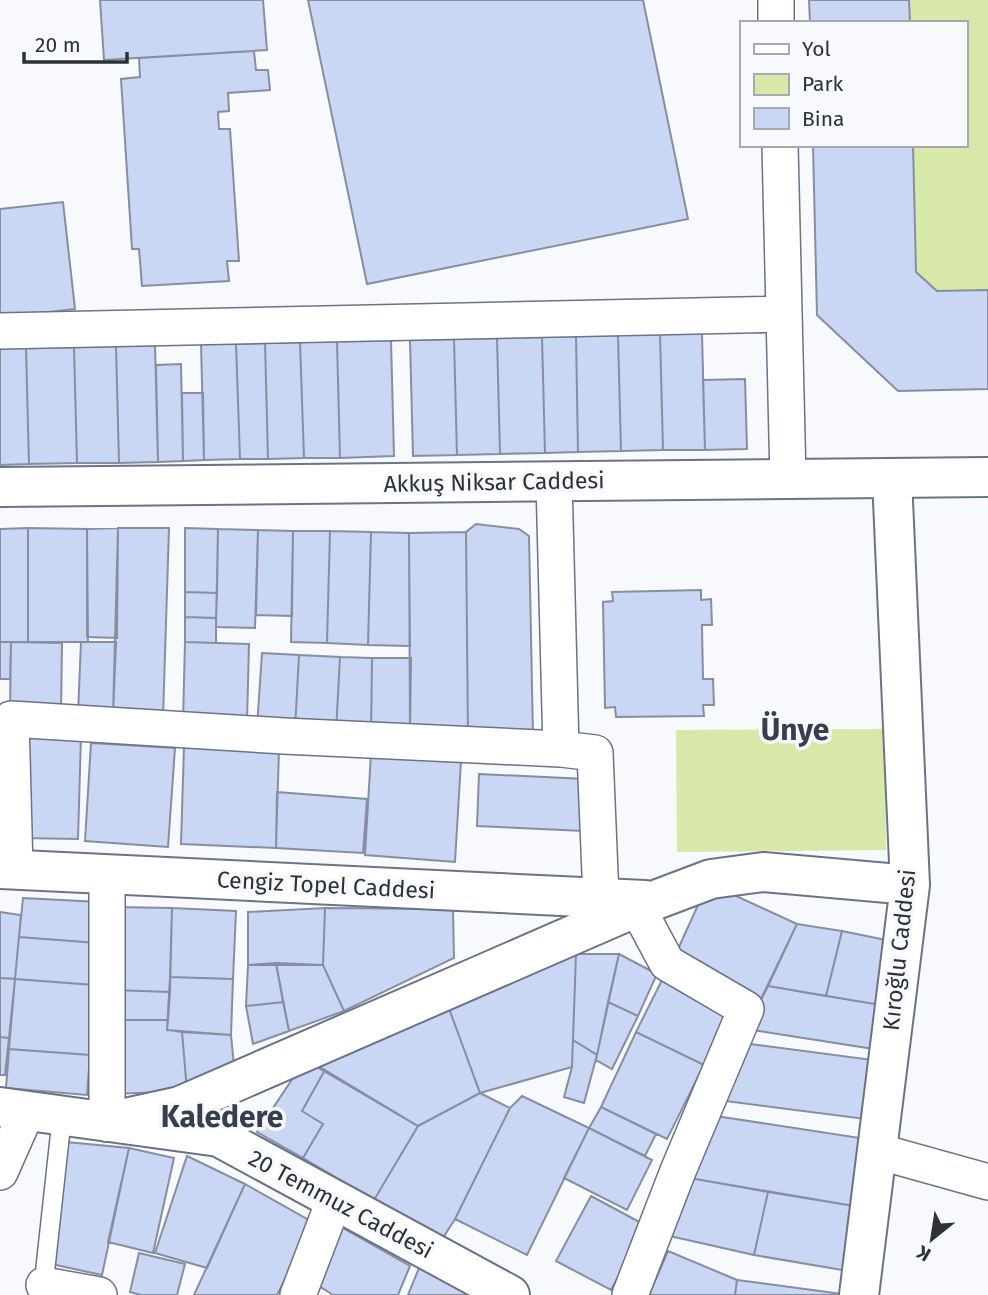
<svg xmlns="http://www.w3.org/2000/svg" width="988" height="1295" font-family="'Fira Sans',sans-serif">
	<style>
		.green { fill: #d8e8a9 }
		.building { fill: #c9d7f4; stroke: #868e9f; stroke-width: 2 }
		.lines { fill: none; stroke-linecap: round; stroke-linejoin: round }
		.lane-casing { stroke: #6b7384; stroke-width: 21 }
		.street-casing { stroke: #6b7384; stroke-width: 38 }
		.secondary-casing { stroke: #6b7384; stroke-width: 42 }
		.primary-casing { stroke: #6b7384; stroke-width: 42 }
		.lane { stroke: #fff; stroke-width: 18 }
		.street { stroke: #fff; stroke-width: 35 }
		.secondary { stroke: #fff; stroke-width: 38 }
		.primary { stroke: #fff; stroke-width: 38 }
		.labels { text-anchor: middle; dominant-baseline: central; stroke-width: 7; stroke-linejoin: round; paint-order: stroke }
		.street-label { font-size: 23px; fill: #2d3138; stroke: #f7f9fd }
		.district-label { font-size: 30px; font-weight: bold; fill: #373e4d; stroke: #f7f9fd }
	</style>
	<rect width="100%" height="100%" fill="#f7f9fd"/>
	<path class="green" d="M809,0H988V389L898,391L817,315L813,145H965V23H810Z
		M885,729L886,850L677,852L676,730Z"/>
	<path class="building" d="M100,0H263L267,50L104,60Z
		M308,0H643L688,219L367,284Z
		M809,0H909L910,23H810Z
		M254,51L256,70H268L270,90L228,93L229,111L218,112L219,129H230L239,261H227L229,281L142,286L139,249H132L121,79L140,77L139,58Z
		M813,145H913L916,272L937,291L988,290V389L898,391L817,315Z
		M63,202L75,309L0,318V209Z
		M702,333L705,450H663L660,334Z
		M660,334L663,450L621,451L618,335Z
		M618,335L621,451L578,452L576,336Z
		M576,336L578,452L545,453L542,337Z
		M542,337L545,453L500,454L497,338Z
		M497,338L500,454L457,455L454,339Z
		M454,339L457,455L413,456L410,340Z
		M391,340L394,456L340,458L337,341Z
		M337,341L340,458H304L300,342Z
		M300,342L304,458L268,459L265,343Z
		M265,343L268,459H240L236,344Z
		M201,344H236L240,459L204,460Z
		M155,345L158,462L119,463L116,346Z
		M116,346L119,463H77L74,347Z
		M74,347L77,463L29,464L26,348Z
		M0,348H26L29,464L0,465Z
		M181,364L183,461L158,462L156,365Z
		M745,379L747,449L705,450L703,380Z
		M182,393H203L204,460L183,461Z
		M476,524L519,529L529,536L533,736L468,738L466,532Z
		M28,528L87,529L88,642H28Z
		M28,528V642H0V529Z
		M118,528H169L163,718L113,716Z
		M118,528L117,638L87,637V529Z
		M185,528L218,529L217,593L185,592Z
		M218,529L258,530L255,628L216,627Z
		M258,530L293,531L292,616L256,615Z
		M293,531H330L327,643L291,642Z
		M330,531L371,532L368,645L327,643Z
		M371,532L409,533L410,646L368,645Z
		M466,532L468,738L410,736L409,533Z
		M701,590V600L711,599L712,625H702L703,679H713L714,705H703L704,716L616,717L615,707L605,708L603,602L613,601L612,592Z
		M185,592L217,593L216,618L185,617Z
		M185,617L216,618V643L185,642Z
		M0,642H11L10,679H0Z
		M11,642L62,643L61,712L10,711Z
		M81,642H116L113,716L78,714Z
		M185,642L249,644L247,722L183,721Z
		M262,653L299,655L295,729L257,727Z
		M299,655L340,657L336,732L295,729Z
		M340,657L372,658L371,735L336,732Z
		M372,658H411L410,736L371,735Z
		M22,733L81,735L78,839L20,838Z
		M91,743L175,748L168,847L85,841Z
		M184,746L279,749L276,848L181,844Z
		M371,753L461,761L455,862L365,855Z
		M479,774L586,779L583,831L477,826Z
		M277,792L367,799L363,853L276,848Z
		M708,883L797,924L760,1001L673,960Z
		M23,898L99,902L97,943L19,937Z
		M115,907L172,908L170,992L113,990Z
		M172,908L236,911L233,979L170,977Z
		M325,908L453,909L454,958L344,1011L323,965Z
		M325,908L323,965H248V912Z
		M0,912L21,915L15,979L0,978Z
		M797,924L842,931L826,996L768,986Z
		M842,931L891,941L881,1005L826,996Z
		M19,937L97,943L94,985L15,979Z
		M576,954L572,1067L480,1093L447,1003Z
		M576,954H619L597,1055L573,1040Z
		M619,954L657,974L638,1016L608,1002Z
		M276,963L323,965L344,1011L289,1031Z
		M276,963L283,1002L246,1006L248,965Z
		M170,977L233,979L231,1035L167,1030Z
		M0,978L15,979L9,1038L0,1037Z
		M663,978L731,1010L704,1065L636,1032Z
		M15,979L94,985L90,1055L9,1049Z
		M768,986L881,1005L874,1049L746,1029Z
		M113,990L170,992L168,1020H113Z
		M283,1002L289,1031L253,1044L246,1006Z
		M608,1002L638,1016L612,1069L596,1060Z
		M447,1003L480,1093L418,1126L305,1060Z
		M113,1020H168L167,1030L182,1032L187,1091L111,1094Z
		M182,1032L231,1035L234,1066L187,1091Z
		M636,1032L704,1065L667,1139L601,1107Z
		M0,1037L9,1038L5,1075H0Z
		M573,1040L597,1055L584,1103L564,1097L572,1067Z
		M742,1043L873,1060L865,1119L718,1100Z
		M9,1049L90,1055L87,1095L6,1088Z
		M305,1060L325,1070L302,1111L323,1124L303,1158L257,1132Z
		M325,1070L418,1126L374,1200L303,1158L323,1124L302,1111Z
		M480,1093L510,1108L455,1219L443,1238L374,1200L418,1126Z
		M522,1096L589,1128L527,1255L455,1219L510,1108Z
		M601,1107L656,1134L645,1156L589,1128Z
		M709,1115L860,1138L854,1206L684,1177Z
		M589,1128L652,1160L627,1210L564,1178Z
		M66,1142L129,1148L102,1275L51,1264Z
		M129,1148L174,1158L153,1253L108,1242Z
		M187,1156L245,1184L207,1268L155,1253Z
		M684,1177L768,1192L754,1255L661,1234Z
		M245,1184L314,1223L277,1295H194Z
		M768,1192L854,1206L848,1271L754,1255Z
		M591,1196L645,1225L611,1290L556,1261Z
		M341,1227L410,1266L398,1295H333L316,1284Z
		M668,1251L737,1280L735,1295H649Z
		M139,1253L185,1264L177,1295H141L130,1292Z
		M419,1268L472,1295H408Z
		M737,1280L842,1294L841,1295H735Z"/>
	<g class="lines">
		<defs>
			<path id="lane" d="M43,1290L62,1116"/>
			<path id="street" d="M776,0V23
				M780,145L788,479
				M0,331L784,314
				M554,481L561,749L595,753L601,898
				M15,870L11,719L284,736L561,749
				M107,1122V874
				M877,1151L988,1182
				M0,1172L27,1111
				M44,1285L99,1295
				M298,1295L334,1201
				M630,1295L678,1171L746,1009L667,963L637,907"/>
			<path id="secondary" d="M0,869L645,900
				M0,1107L219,1137L510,1295
				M107,1122L180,1106L637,907L711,879L763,872L910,885
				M859,1295L910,885L892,478"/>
			<path id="primary" d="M0,487L988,477"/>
		</defs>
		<use href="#lane" class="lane-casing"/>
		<use href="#street" class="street-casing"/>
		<use href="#secondary" class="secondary-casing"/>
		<use href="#primary" class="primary-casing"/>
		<use href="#lane" class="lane"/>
		<use href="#street" class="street"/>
		<use href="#secondary" class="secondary"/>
		<use href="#primary" class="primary"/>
	</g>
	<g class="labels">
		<g class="street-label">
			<text transform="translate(494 482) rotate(-1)">Akkuş Niksar Caddesi</text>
			<text transform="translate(326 885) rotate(3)">Cengiz Topel Caddesi</text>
			<text transform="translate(899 950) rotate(-84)">Kıroğlu Caddesi</text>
			<text transform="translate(341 1204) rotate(28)">20 Temmuz Caddesi</text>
		</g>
		<g class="district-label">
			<text x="795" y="730">Ünye</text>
			<text x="222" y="1117">Kaledere</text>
		</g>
	</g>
	<rect x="740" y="21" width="228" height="126" fill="#f7f9fd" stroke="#a6a9ae" stroke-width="2"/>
	<rect x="754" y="44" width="35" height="10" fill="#ffffff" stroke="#a6a9ae" stroke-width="2"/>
	<text x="802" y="56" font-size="21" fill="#2d3138">Yol</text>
	<rect x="754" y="74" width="35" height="21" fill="#d8e8a9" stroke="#a6a9ae" stroke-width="2"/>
	<text x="802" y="91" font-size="21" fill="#2d3138">Park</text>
	<rect x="754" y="108" width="35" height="21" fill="#c9d7f4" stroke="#a6a9ae" stroke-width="2"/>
	<text x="802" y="126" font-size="21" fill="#2d3138">Bina</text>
	<g transform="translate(932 1239) rotate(210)" stroke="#f7f9fd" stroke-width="5" paint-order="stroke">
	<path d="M0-5L12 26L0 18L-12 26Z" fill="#2d3138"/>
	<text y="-10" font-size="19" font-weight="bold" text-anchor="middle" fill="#2d3138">K</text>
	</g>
	<path d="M24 52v10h103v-10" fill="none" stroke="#2d3138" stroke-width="3.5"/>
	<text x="35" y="52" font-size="21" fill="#2d3138" stroke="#f7f9fd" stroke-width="5" paint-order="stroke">20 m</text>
</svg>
